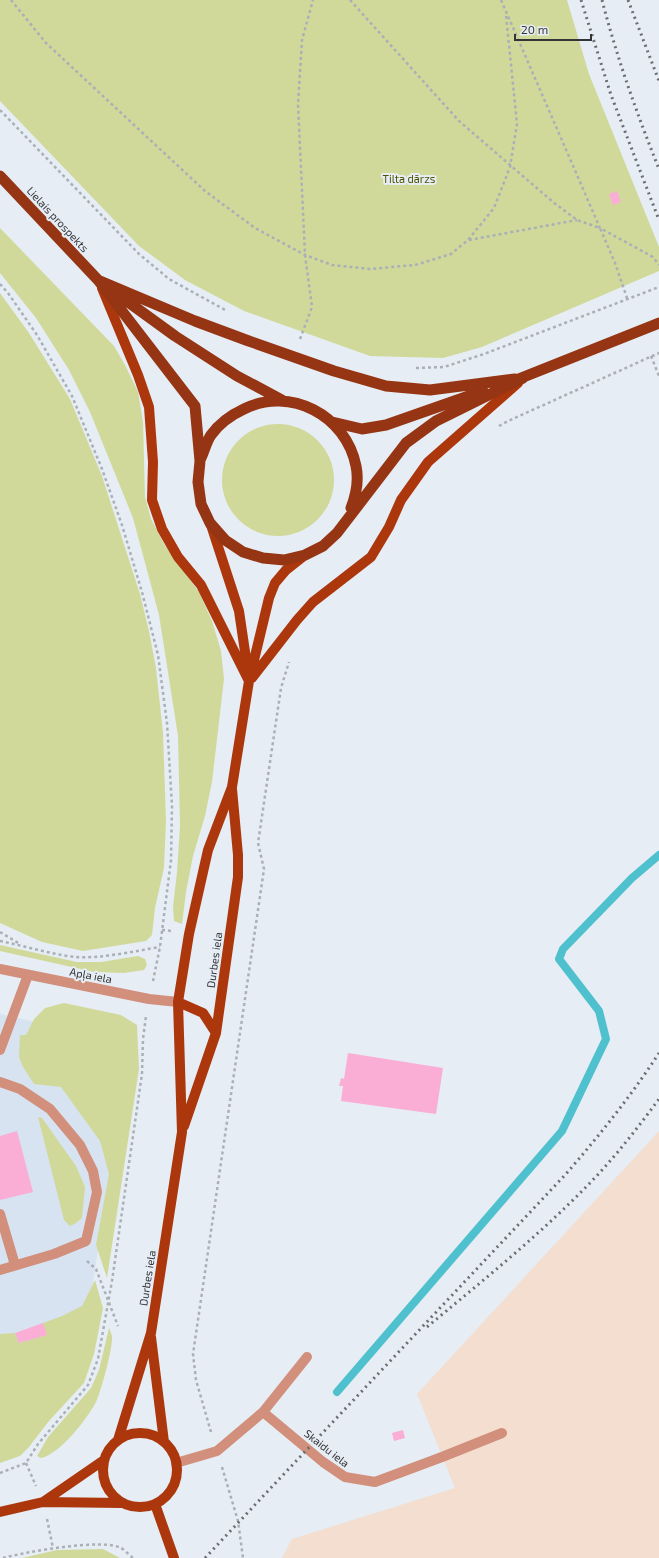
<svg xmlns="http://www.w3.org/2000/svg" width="659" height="1558" font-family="'Exo 2',sans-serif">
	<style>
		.built { fill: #d7e3f0 }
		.industrial { fill: #f3decf }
		.green { fill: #d1d99a }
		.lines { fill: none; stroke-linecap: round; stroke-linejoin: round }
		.stream { stroke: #4fc0cd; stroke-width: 8 }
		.building { fill: #faadd5 }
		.path { stroke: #aab0b6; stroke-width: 2.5; stroke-dasharray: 3 3; stroke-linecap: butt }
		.service { stroke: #d18f7c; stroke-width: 10 }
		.minor { stroke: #d18f7c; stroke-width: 10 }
		.primary { stroke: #ac370d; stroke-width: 10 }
		.trunk { stroke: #963514; stroke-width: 11 }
		.rail { stroke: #6a6e72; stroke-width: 3; stroke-dasharray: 2 4; stroke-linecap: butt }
		.labels { text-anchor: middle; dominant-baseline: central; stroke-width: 4; stroke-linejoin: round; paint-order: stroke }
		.park-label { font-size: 11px; fill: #4e5300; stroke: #e6edf4 }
		.street-label { font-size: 11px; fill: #323437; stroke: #e6edf4 }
	</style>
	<rect width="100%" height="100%" fill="#e6edf4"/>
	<path class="built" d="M0,1014L132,1044L78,1372L0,1355Z"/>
	<path class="industrial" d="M659,1131V1558H282L292,1539L455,1488L417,1394Z"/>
	<path class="green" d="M0,0H567L589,74L659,247V271L482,347L443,358L370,356L244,311L185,280L139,246L0,101Z
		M0,228L114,346L125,365L138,392L143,422L145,497L151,519L164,544L199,592L212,621L221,651L224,679L212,782L205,816L193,856L186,892L182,924L174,921L173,907L177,872L180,826L178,736L159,615L133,518L90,412L69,370L36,318L0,273Z
		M0,293L29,333L70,399L102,476L140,594L149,631L156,668L163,733L166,821L164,868L155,908L152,935L146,941L83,951L42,942L0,923Z
		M222 480a56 56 0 1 1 112 0a56 56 0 1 1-112 0Z
		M0,945L77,962H101L138,956L145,959L147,965L144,970L124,973L94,972L0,951Z
		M64,1003L121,1015L137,1025L139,1069L107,1278L96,1245L109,1174L100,1141L61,1087L34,1084L23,1067L19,1057L20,1035H26L34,1019L45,1008Z
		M38,1117L42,1118L76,1166L85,1187L82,1218L76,1223L70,1226L64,1220Z
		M95,1280L103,1308L94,1354L84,1383L49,1421L29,1447L20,1456L0,1463V1334L15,1333L19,1343L46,1335L43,1323L62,1316L82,1306Z
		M109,1328C110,1331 113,1336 112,1339C112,1351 101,1391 96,1402C87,1419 60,1454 41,1458L37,1456L48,1437L91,1388L99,1370Z
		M103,1549L120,1558H22L57,1550Z"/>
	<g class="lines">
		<path class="stream" d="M337,1392L562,1131L606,1039L599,1011L559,959L563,949L632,878L659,855"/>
	</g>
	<path class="building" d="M617,191L621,202L613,205L609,194Z
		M348,1053L443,1068L436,1114L341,1101L343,1086H339L341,1078L344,1079Z
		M17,1131L33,1192L0,1200V1136Z
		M43,1323L47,1335L19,1343L15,1333Z
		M403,1430L405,1438L394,1441L392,1433Z"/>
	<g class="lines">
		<path class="path" d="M11,0L46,43L205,191L255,228L305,255L332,265L370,269L415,265L451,254L468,240L494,208L510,167L517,124L506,15
			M350,0L459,121L553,202L577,220L600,228L615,263L627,298
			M501,0L600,228L653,257L659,265
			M0,110L139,254L169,279L227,311
			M469,240L577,220
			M0,284L8,293L37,335L72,396L102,469L122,525L142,592L158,655L167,723L172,806L171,860L160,947L153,981
			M300,339L312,307L305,255L298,104L302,40L313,0
			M651,356L659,376
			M416,368L444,367L484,354L659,287
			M499,426L508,421L659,353
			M162,930L172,931
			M0,932L20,944
			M0,941C25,946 50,954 75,957C100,959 135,951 160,947
			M87,1261L96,1269L118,1326
			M211,1432L196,1380L193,1354L264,869L258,843L281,688L289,662
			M26,1463L36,1486
			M222,1467L238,1521L243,1558
			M0,1473L26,1463L38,1444L88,1385L98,1359L112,1281L142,1074L143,1039L146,1016
			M47,1519L53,1548
			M3,1558C25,1552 103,1538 121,1548C125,1550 129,1555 133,1558"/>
		<path class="service" d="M0,1050L28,975
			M0,1082L20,1089L50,1109L80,1145L93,1171L97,1192L86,1241L54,1254L0,1270
			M0,1214L15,1265"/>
		<path class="minor" d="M0,969L149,999L178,1002
			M263,1412L307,1357
			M176,1463L217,1451L263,1412L323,1462L345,1477L375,1482L442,1457L502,1433"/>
		<path class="primary" d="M102,288L138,375L149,407L153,462L152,500L162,529L178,557L201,585L249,681
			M211,525L239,611L248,672
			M252,678L297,620L313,602L371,557L389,527L401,500L428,462L518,383
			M178,1002L203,1013L216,1033
			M184,1126L216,1033L226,962L238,877V855L232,789
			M151,1337L164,1442
			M103 1470a37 37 0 1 1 74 0a37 37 0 1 1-74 0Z
			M118,1440L151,1333L182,1132L178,1002L189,934L208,850L232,787L249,681L269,598L275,583L286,570L305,555
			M43,1502L104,1460
			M155,1504L174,1558
			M0,1512L43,1502L122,1503"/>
		<path class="trunk" d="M0,176L98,280L195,406L200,461L198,482L201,504L210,523L225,540L243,552L263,558L284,560L305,555L323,546L337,533L406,443L436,421L523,378
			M100,281L195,321L246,340L334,371L386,386L430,390L515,379
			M113,291L175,336L237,376L282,400
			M516,380L659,323
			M332,422L362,429L386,425L483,391
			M200,460C204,453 206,442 211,435C219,424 231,415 244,409C290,386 346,415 356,466C359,480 356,495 351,508"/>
		<path class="rail" d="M581,0L611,95L659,220
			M602,0C617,58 637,114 659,169
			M628,0L659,81
			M427,1327C481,1282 536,1238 585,1188C612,1161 636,1130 659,1099
			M205,1558L565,1175C599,1136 631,1096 659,1053"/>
	</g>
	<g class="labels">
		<g class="park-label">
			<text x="409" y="178">Tilta dārzs</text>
		</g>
		<g class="street-label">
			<text transform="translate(58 219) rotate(47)">Lielais prospekts</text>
			<text transform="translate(214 960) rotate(-82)">Durbes iela</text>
			<text transform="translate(91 975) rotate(11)">Apļa iela</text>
			<text transform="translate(147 1278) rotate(-81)">Durbes iela</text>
			<text transform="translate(327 1448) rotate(38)">Skaidu iela</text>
		</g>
	</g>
	<path d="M515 34v6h76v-6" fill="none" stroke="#323437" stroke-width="2"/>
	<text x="521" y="34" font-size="12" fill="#323437" stroke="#e6edf4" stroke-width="3" paint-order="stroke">20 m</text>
</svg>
